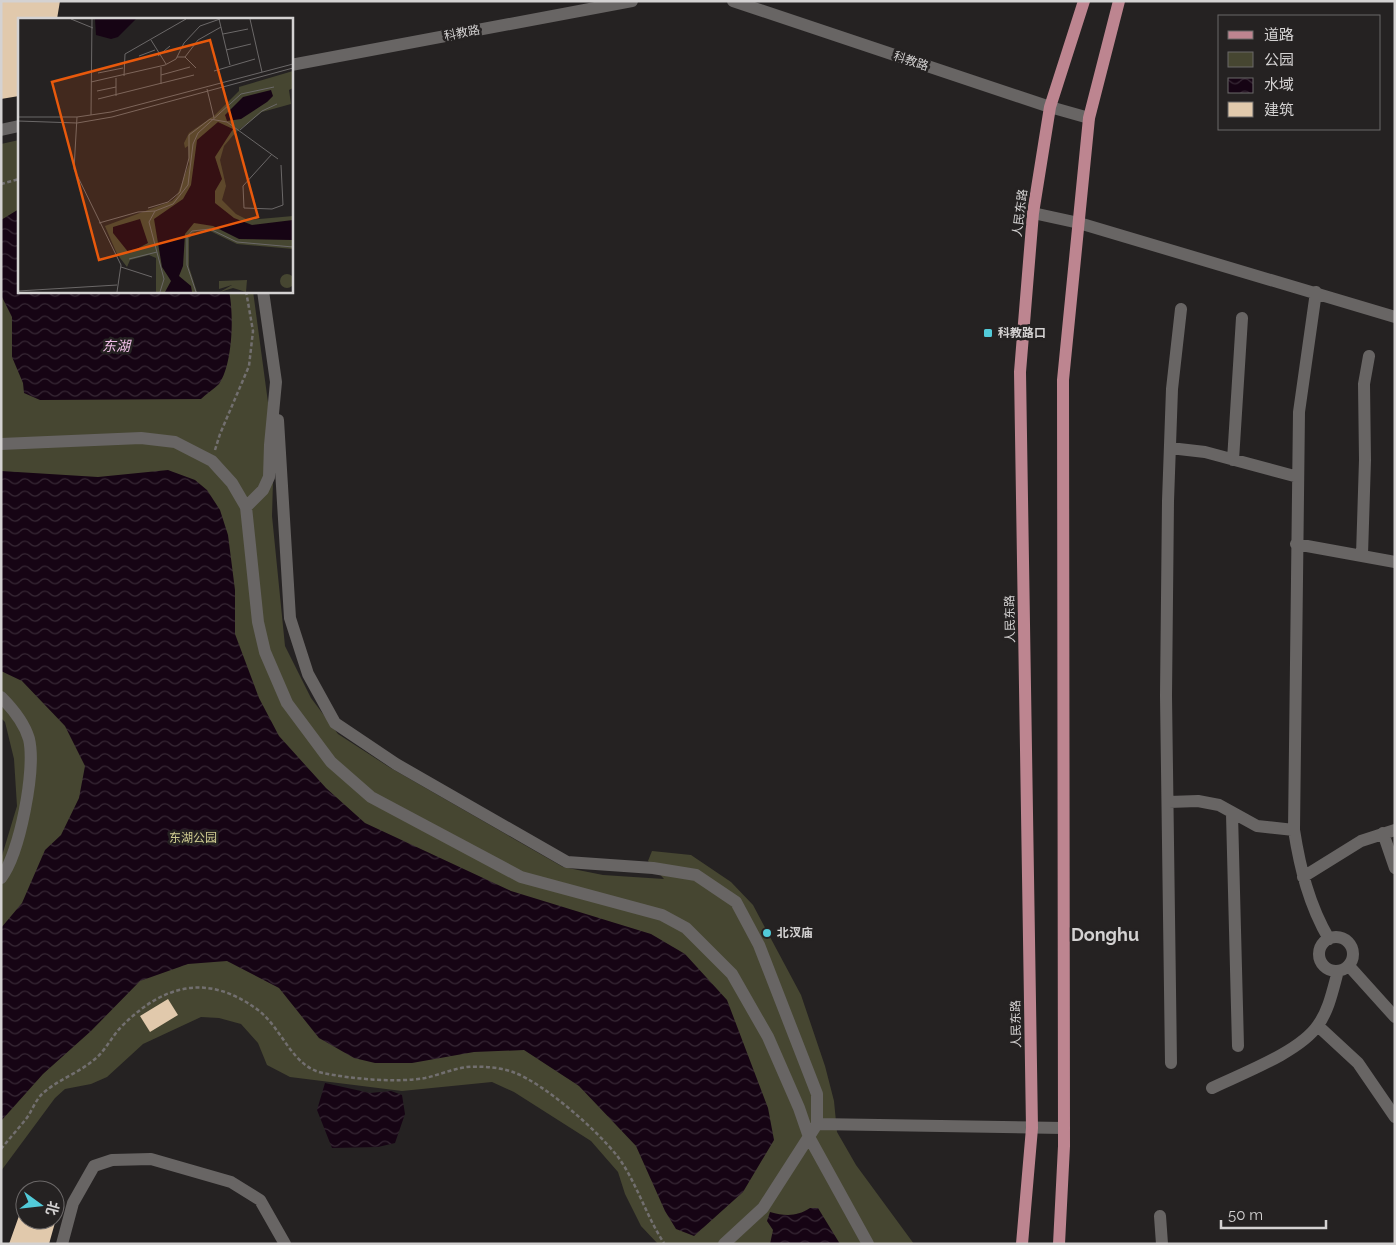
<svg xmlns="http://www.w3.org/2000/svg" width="1396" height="1245" font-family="Raleway,'Noto Sans SC',sans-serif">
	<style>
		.park { fill: #464631 }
		.water { fill: url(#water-waves) }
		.building { fill: #e1c9ac }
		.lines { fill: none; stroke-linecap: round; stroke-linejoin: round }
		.path { stroke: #726f6f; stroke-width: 2.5; stroke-dasharray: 4 2.5; stroke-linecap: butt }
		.minor { stroke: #686564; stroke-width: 12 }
		.primary { stroke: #bd8590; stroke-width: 12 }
		.poi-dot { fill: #52cbd9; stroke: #252222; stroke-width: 2 }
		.labels { text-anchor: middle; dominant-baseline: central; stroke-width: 5; stroke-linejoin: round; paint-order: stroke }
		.street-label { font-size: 12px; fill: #d4d2d2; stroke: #252222 }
		.poi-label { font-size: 12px; font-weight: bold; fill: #d4d2d2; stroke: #252222; text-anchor: start }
		.park-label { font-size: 12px; fill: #cfcc91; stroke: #252222 }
		.water-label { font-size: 14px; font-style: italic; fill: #f0bee7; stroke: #252222 }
		.district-label { font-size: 18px; font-weight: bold; fill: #d4d2d2; stroke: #252222 }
		.inset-road { fill: none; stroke: #6b6868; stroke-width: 1 }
		.view { fill: #e8590c; fill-opacity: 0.15; stroke: #e8590c; stroke-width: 2.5 }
		.inset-edge { fill: none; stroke: #d4d2d2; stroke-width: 2.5 }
	</style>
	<defs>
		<pattern id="water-waves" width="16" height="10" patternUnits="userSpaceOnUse" patternTransform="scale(1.25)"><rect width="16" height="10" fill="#160414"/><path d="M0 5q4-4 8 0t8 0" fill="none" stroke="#372835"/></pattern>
	</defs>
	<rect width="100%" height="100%" fill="#252222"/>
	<path class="park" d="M19,140V291H253L274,447L272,516L285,646L311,698L338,734L389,767L563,867L603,875L664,879L648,861L652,851L691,855L731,882L753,905L801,995L825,1066L834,1101L837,1132L856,1165L914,1244H658L641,1226L625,1194L618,1172L591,1141L514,1092L492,1082L402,1091L290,1077L267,1065L258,1043L241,1024L219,1018L201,1017L143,1044L107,1077L91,1084L65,1089L55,1098L1,1171V859L17,806L14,759L5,722L1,718V144Z"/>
	<path class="water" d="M19,209V291H229C234,314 233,364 219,384C214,389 206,394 201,399L40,400L24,393L23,383L12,357V317L1,295V220Z
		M168,470L195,480L207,490L220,510L228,535L235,590V634L259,698L279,736L326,788L365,823L511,891L651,934L685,954L727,1000L768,1108L774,1140L743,1192L694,1236L676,1229L665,1211L636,1146L579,1086L524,1050L474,1052L412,1063H375L354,1058L319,1038L279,988L227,961L188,964L140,981L91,1031L43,1074L1,1121V928L22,903L45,850L61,835L79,798L85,766L65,726L22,681L1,671V471L98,477Z
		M325,1083L370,1093L391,1091L402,1095L405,1114L395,1143L378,1147L332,1148L317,1110Z
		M810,1208H818L840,1244H770L773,1230L767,1221L770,1212C785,1216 796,1217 810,1208Z"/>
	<path class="building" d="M1,1H60L57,19H19V96L1,99Z
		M168,999L178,1015L150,1032L140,1016Z
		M25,1199V1220H55V1211L58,1212L49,1244H9Z"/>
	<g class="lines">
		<path class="path" d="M1,184L19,179
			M215,450L220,434L249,366L253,331L246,291
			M1,1149C9,1139 18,1129 26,1119C32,1111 35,1101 42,1094C57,1080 79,1073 95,1059C106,1050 112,1036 122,1026C164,984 208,973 258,1010C282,1028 292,1067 323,1073C352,1079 397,1083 425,1078C439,1075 452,1069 467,1067C482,1066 498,1067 513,1072C545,1084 597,1130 618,1157C637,1183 646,1216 664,1243"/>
		<path class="minor" d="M733,1L1050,107L1089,118
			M291,65L632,1
			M1,130L19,126
			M1033,213L1079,223L1395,317
			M263,291L276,382L270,445L269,477L263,490L246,507L258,622L265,652L287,703L331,762L371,797L521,877L662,915L686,928L732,974L768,1037L799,1108L809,1137L868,1244
			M1316,292L1299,412L1294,830C1300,868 1309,905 1329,939
			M278,420L290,618L308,674L335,723L396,764L567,862L653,868L696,875L736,902L759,945L817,1094V1124L763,1208L724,1244
			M1,444L141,438L175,442L212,461L232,483L246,507
			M1170,448L1205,452L1298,477
			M1233,460L1242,318
			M1296,544L1395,562
			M1362,555L1365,460L1364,384L1369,356
			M1,697C13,709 24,722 29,739C36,769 20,853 1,878
			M1169,802L1198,801L1219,805L1257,826L1294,830
			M1232,814L1238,1046
			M1383,833L1395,868
			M1303,877L1361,841L1395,830
			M1319 954a17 17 0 1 1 34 0a17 17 0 1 1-34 0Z
			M1349,966L1395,1017
			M1318,1026L1358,1063L1395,1117
			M1171,1063L1166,696L1168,501L1172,389L1181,309
			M1212,1088C1241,1074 1300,1052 1318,1025C1329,1010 1333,989 1338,971
			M817,1124L1064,1128
			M1160,1216L1162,1244
			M62,1244L73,1203L94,1166L112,1160L151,1159L231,1182L260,1200L285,1244"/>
		<path class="primary" d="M1022,1244L1032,1128L1020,372L1033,213L1050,107L1084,1
			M1059,1244L1064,1146L1063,380L1089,118L1119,1"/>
	</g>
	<g class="poi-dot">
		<rect x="983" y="328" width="10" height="10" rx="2.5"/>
		<circle cx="767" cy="933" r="5"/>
	</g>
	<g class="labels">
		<g class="street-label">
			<text transform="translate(462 33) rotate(-11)">科教路</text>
			<text transform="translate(911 61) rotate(18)">科教路</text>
			<text transform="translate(1020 213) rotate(-83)">人民东路</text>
			<text transform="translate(1010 619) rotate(-91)">人民东路</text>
			<text transform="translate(1016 1024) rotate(-91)">人民东路</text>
		</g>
		<g class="poi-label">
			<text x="998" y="333">科教路口</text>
			<text x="777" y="933">北汊庙</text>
		</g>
		<g class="park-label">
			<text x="193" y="838">东湖公园</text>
		</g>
		<g class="water-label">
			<text x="116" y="346">东湖</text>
		</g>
		<g class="district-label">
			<text x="1105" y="934">Donghu</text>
		</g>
	</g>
	<g transform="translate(18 18)">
		<rect width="275" height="275" fill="#252222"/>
		<path d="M262 263a7 7 0 1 1 14 0a7 7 0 1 1-14 0Z" fill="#464631"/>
		<path d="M275,53V70L271,72L273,86L244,94L217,115L206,128L202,142L208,168L204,182L218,196L230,202L275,198V231L219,226L190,212L177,214L171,220V249L179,274H138V240L131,237L112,242L109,249L99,236L87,208L154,183L159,178L171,146L170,128L167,130L166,125L171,115L197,97L221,73V69ZM229,262L228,274L215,270L202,274L214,267L201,271V263Z" fill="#464631"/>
		<path d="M77,1H118L100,19L93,21L78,17ZM253,72L255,78L249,84L223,101L209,103L207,97L225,79ZM200,104L215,111L197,139L204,161L197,173V185L216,200L234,207L275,202V222L221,221L195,208L176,205L167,216L165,248L161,258L173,268L174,274H147L153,263L144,249L136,201L165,181L173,167L179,122ZM122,201L130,225L111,235L95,215V209Z" fill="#160414"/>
		<path class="inset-road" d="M53,1L75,10M201,1L212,47M232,1L244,54M205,16L230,11M133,22L148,46M208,32L233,26M121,38L137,32M140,38L152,28M159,39H167L178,50M167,39L180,22L203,9M143,49V66M196,53L237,41M80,55L105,50M143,57L172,49M106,58L107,36L168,1M98,60V78M73,64L147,47L158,41L166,25L182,8L202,1M189,71L196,100M79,73L98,69M80,81L176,57M73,97L74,1M0,99H59L93,94L275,46M59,99L56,151L103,247L99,274M0,103L59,105L94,99L275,50M275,110V128M222,112L244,93L259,86M254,136L225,168L226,190L254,191L265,187L263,147M130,190L150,184L162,174L171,140V117L192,101L209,104L260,141M137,193L131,204L146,261L142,274M81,205L120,194L137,193L155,186L170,167L175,126L180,115L223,76L256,69M111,241L139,234M103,249L134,259M0,273L99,267M178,274L169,247V219L174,213L192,211L219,224L275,229"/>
		<path class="view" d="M192,22L240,199L81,242L34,64Z"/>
		<rect width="275" height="275" class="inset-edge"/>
	</g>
	<rect width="1396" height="1245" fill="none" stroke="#d4d2d2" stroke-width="5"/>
	<rect x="1218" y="15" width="162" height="115" fill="#252222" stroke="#6b6868"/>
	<rect x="1228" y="31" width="25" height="8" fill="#bd8590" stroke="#6b6868"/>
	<text x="1264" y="40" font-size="15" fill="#d4d2d2">道路</text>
	<rect x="1228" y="52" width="25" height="15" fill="#464631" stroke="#6b6868"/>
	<text x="1264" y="65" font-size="15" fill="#d4d2d2">公园</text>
	<rect x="1228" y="78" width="25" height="15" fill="url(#water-waves)" stroke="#6b6868"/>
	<text x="1264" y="90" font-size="15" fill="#d4d2d2">水域</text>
	<rect x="1228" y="102" width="25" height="15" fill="#e1c9ac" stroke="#6b6868"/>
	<text x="1264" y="115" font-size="15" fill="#d4d2d2">建筑</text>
	<g transform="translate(40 1205) rotate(105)"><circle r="24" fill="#252222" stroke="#6b6868"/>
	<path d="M0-4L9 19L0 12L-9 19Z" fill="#52cbd9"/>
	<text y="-8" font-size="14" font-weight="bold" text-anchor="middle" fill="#d4d2d2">北</text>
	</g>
	<path d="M1221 1220v8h105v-8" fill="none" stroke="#d4d2d2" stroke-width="2.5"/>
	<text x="1228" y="1220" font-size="15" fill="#d4d2d2" stroke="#252222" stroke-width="4" paint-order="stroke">50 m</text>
</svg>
